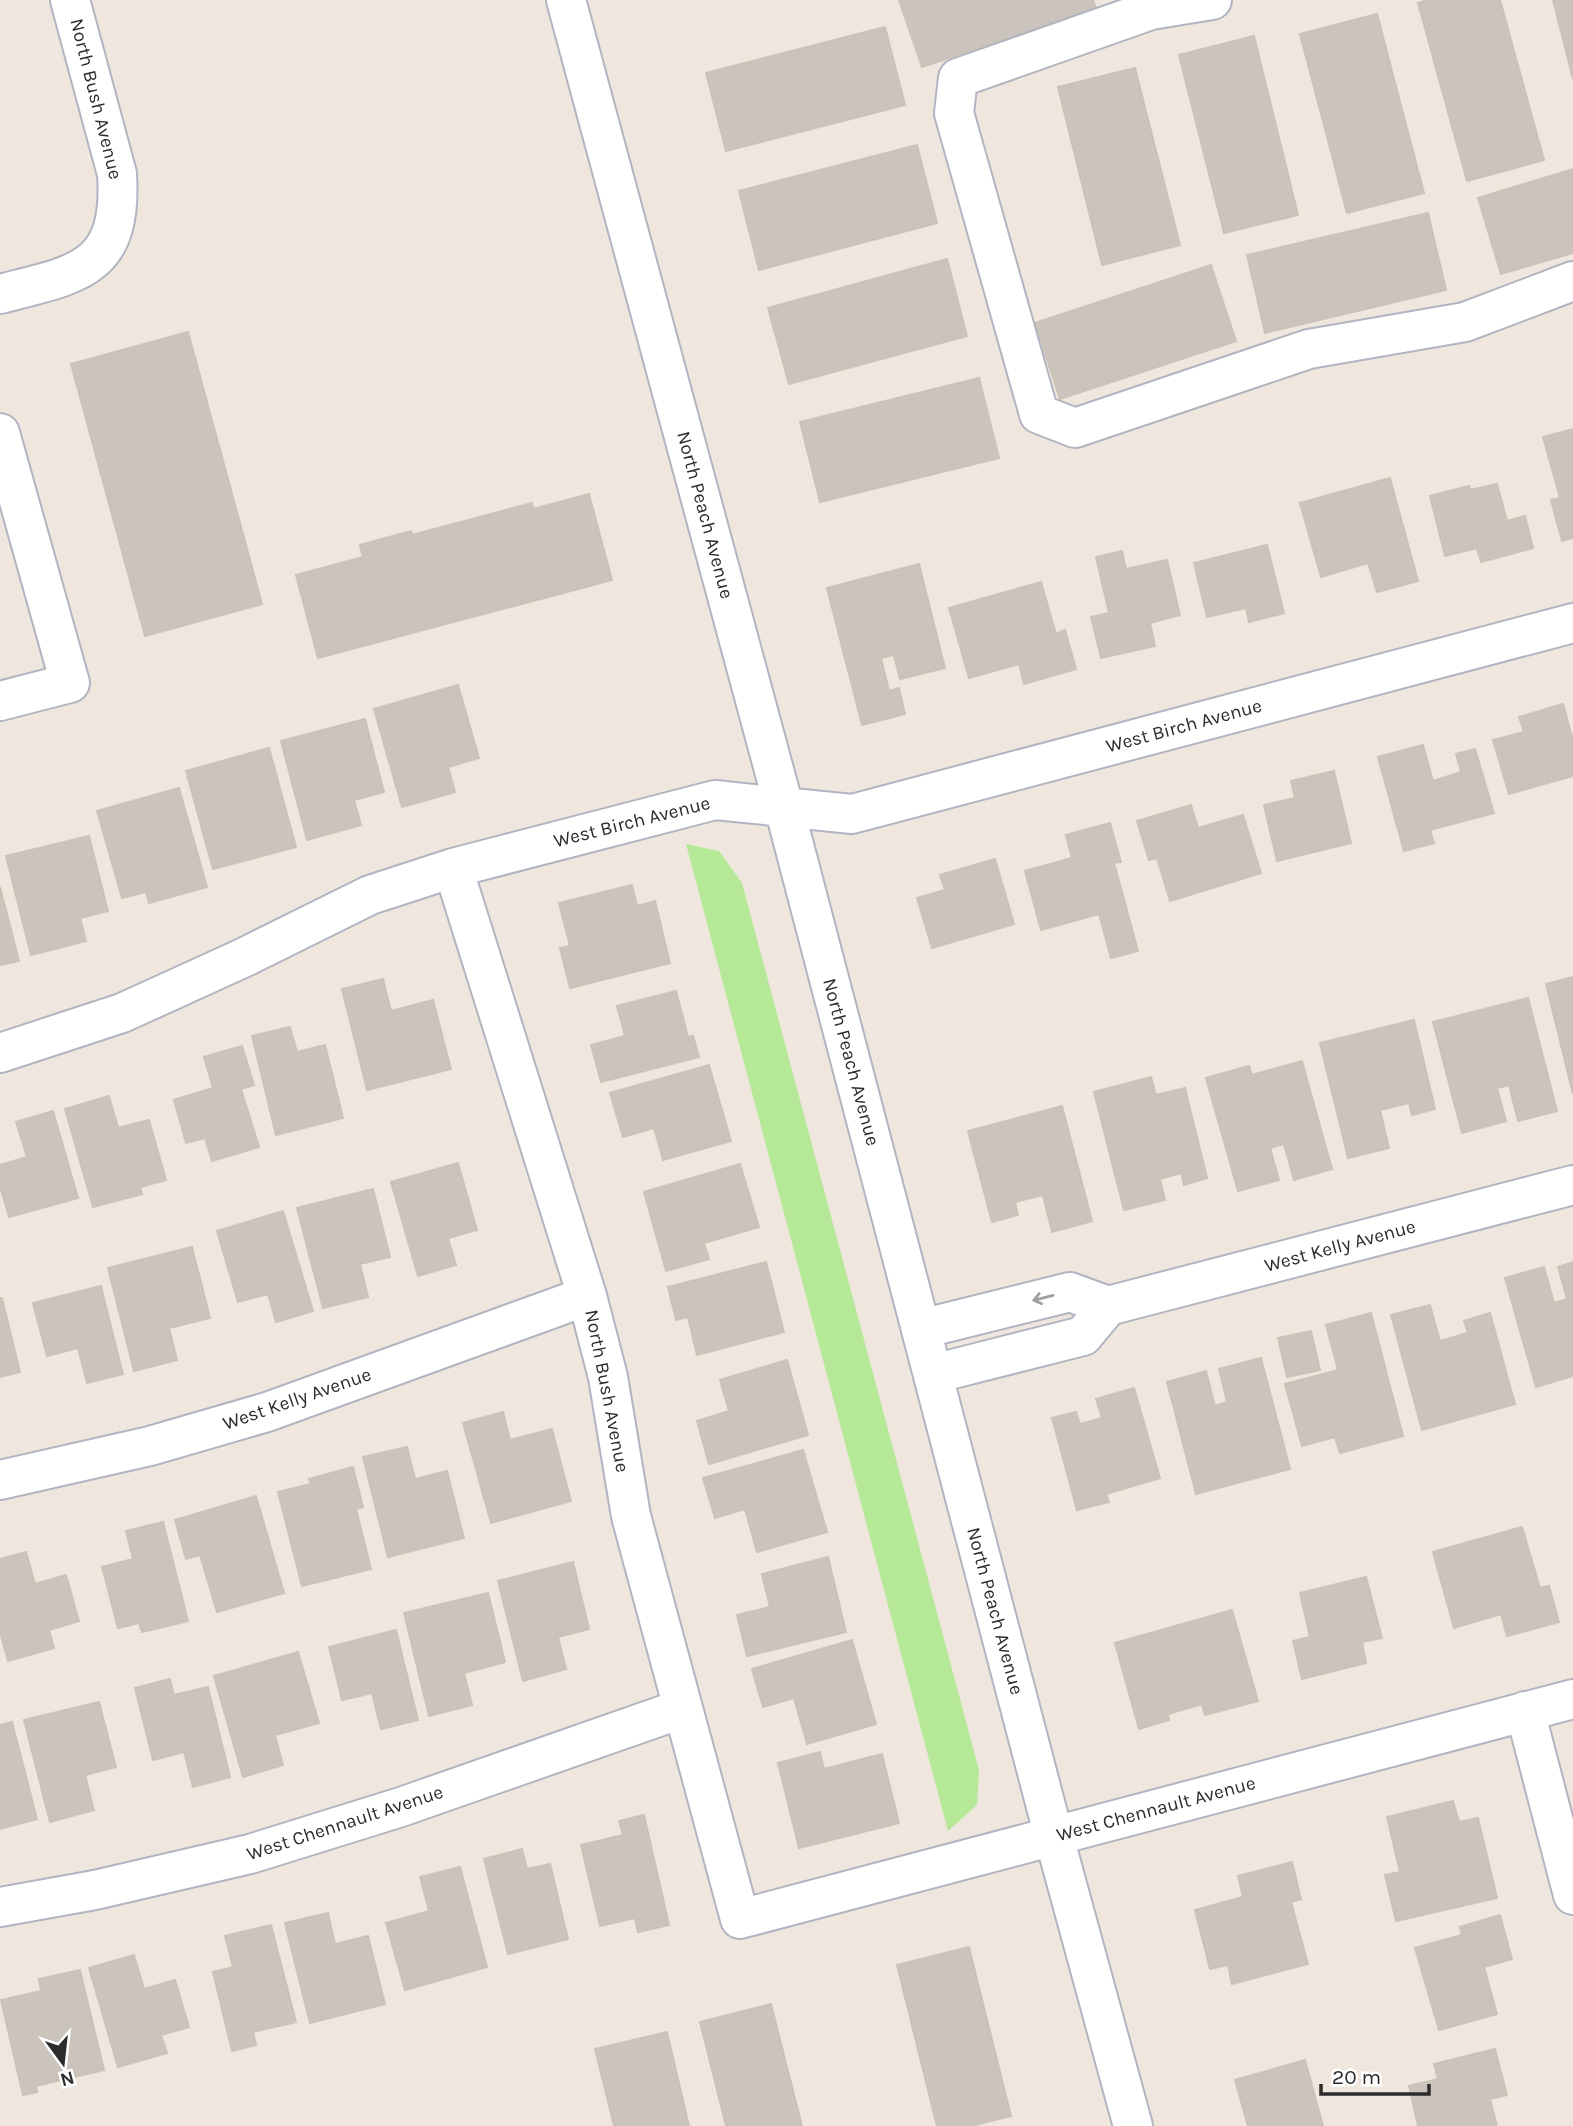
<svg xmlns="http://www.w3.org/2000/svg" width="1573" height="2126" font-family="Karla,sans-serif">
	<style>
		.green { fill: #b5e897 }
		.building { fill: #cac4bd; stroke: #cbc3b7; stroke-width: 2 }
		.lines { fill: none; stroke-linecap: round; stroke-linejoin: round }
		.minor-casing { stroke: #b2b5c1; stroke-width: 42 }
		.minor { stroke: #fff; stroke-width: 38 }
		.oneway { stroke: #a0a0a0 }
		.labels { text-anchor: middle; dominant-baseline: central; stroke-width: 6; stroke-linejoin: round; paint-order: stroke }
		.street-label { font-size: 19px; fill: #2c2c2c; stroke: #fff }
	</style>
	<rect width="100%" height="100%" fill="#efe7de"/>
	<path class="green" d="M686,844L719,851L742,883L979,1770L977,1805L948,1831Z"/>
	<path class="building" d="M899,0H1093L1096,9L922,67Z
		M1428,0H1500L1544,160L1467,181L1418,3Z
		M1553,0H1573V79Z
		M1377,14L1424,193L1347,213L1300,34Z
		M885,27L905,105L726,151L706,73Z
		M1254,36L1298,215L1224,233L1179,55Z
		M1135,68L1180,245L1102,265L1058,87Z
		M917,145L937,223L759,270L739,191Z
		M1573,169V253L1501,274L1478,198Z
		M1428,213L1446,290L1265,333L1247,255Z
		M947,259L967,336L789,384L768,308Z
		M1211,265L1236,341L1060,399L1035,323Z
		M188,332L262,604L145,636L71,364Z
		M979,378L999,458L820,502L800,422Z
		M1573,429V538L1562,541L1551,500L1560,498L1543,437Z
		M1390,478L1418,581L1377,592L1368,563L1321,577L1300,503Z
		M1497,484L1507,521L1525,516L1533,548L1481,562L1477,548L1445,556L1430,496L1469,486L1470,490Z
		M589,494L612,580L318,658L296,575L363,557L360,545L411,531L412,535L532,503L533,509Z
		M1267,545L1284,613L1249,622L1246,608L1207,617L1194,563Z
		M1122,551L1126,569L1167,560L1180,615L1150,623L1155,646L1101,658L1091,617L1109,613L1096,557Z
		M919,564L945,668L900,679L894,655L881,658L889,691L899,688L905,714L862,725L827,588Z
		M1041,582L1056,634L1065,630L1076,669L1024,684L1019,664L969,678L949,608Z
		M458,685L479,758L448,767L455,792L402,807L374,709Z
		M1563,704L1573,740V776L1509,794L1493,740L1524,732L1519,717Z
		M365,719L384,792L354,800L361,825L307,840L281,741Z
		M1423,745L1433,781L1461,772L1456,754L1475,749L1494,813L1430,830L1434,843L1404,851L1378,757Z
		M269,748L296,847L213,869L186,771Z
		M1334,771L1351,843L1277,861L1264,805L1295,798L1291,781Z
		M179,788L207,887L149,903L146,892L122,898L97,811Z
		M1191,805L1198,828L1243,815L1261,873L1170,901L1157,858L1149,860L1137,821Z
		M1110,823L1121,862L1114,863L1138,951L1111,958L1099,914L1041,930L1025,871L1072,858L1066,835Z
		M89,836L108,911L80,918L86,941L31,955L6,856Z
		M995,859L1014,924L932,948L917,898L945,890L940,875Z
		M632,885L637,906L655,901L670,963L570,988L560,948L570,946L559,903Z
		M0,887L19,961L0,965Z
		M1573,977V1094L1546,984Z
		M383,979L391,1011L433,1000L451,1069L367,1090L342,989Z
		M676,991L688,1037L693,1036L699,1057L601,1082L591,1045L625,1036L617,1006Z
		M1528,998L1557,1111L1518,1121L1509,1085L1497,1088L1506,1121L1462,1133L1433,1022Z
		M1414,1020L1435,1109L1412,1115L1409,1103L1380,1110L1389,1148L1348,1158L1320,1043Z
		M290,1027L297,1052L325,1045L343,1118L276,1135L252,1036Z
		M242,1046L254,1085L241,1089L259,1147L212,1161L205,1138L186,1143L174,1100L213,1088L204,1057Z
		M1302,1061L1332,1169L1294,1180L1284,1144L1270,1148L1279,1180L1238,1191L1206,1078L1249,1066L1252,1075Z
		M709,1065L731,1141L663,1160L654,1128L623,1137L610,1093Z
		M1151,1077L1156,1095L1185,1088L1207,1178L1184,1185L1181,1173L1160,1179L1165,1200L1124,1210L1094,1092Z
		M109,1096L118,1128L149,1120L166,1180L140,1187L142,1194L93,1207L65,1109Z
		M1062,1106L1092,1221L1052,1232L1043,1195L1015,1202L1018,1215L992,1222L968,1131Z
		M53,1111L78,1198L9,1217L0,1186V1165L27,1157L16,1122Z
		M458,1163L477,1230L448,1238L456,1265L418,1276L391,1182Z
		M740,1164L759,1227L704,1243L709,1259L666,1271L644,1192Z
		M373,1189L390,1257L360,1264L368,1297L323,1308L297,1208Z
		M283,1211L313,1311L276,1322L268,1294L238,1302L217,1231Z
		M192,1247L210,1318L169,1328L177,1360L134,1371L108,1268Z
		M766,1262L784,1332L697,1355L688,1317L676,1320L668,1287Z
		M1573,1262V1376L1536,1387L1505,1278L1544,1267L1554,1303L1567,1299L1558,1267Z
		M101,1286L123,1374L87,1383L78,1348L47,1356L33,1303Z
		M0,1298H2L20,1372L0,1377Z
		M1430,1305L1440,1341L1468,1333L1464,1321L1490,1313L1515,1404L1422,1430L1391,1315Z
		M1371,1313L1403,1436L1340,1453L1335,1437L1302,1446L1285,1384L1338,1370L1326,1325Z
		M1311,1331L1320,1370L1287,1377L1278,1338Z
		M1261,1358L1290,1469L1196,1494L1167,1382L1206,1371L1215,1406L1227,1402L1219,1369Z
		M787,1360L808,1435L709,1464L697,1421L729,1411L720,1380Z
		M1134,1388L1160,1478L1106,1494L1109,1502L1077,1510L1052,1418L1076,1412L1080,1424L1102,1418L1096,1399Z
		M503,1412L510,1440L552,1429L571,1501L491,1523L463,1423Z
		M407,1447L415,1479L447,1471L464,1538L388,1557L363,1457Z
		M803,1450L827,1532L757,1552L745,1509L715,1518L703,1478Z
		M353,1467L363,1507L356,1509L371,1569L302,1586L278,1492L311,1484L309,1479Z
		M256,1496L284,1593L217,1612L200,1555L186,1559L175,1520Z
		M163,1522L188,1621L142,1632L139,1623L118,1628L102,1567L133,1559L126,1531Z
		M1522,1527L1540,1588L1549,1586L1559,1622L1507,1636L1501,1614L1454,1628L1433,1552Z
		M26,1552L35,1584L66,1575L79,1621L49,1630L54,1648L8,1661L0,1631V1559Z
		M828,1557L846,1632L747,1656L737,1615L770,1607L762,1574Z
		M573,1562L589,1629L558,1637L566,1669L523,1681L498,1581Z
		M1366,1577L1382,1638L1362,1642L1366,1663L1302,1679L1293,1641L1310,1637L1300,1593Z
		M488,1593L505,1662L464,1673L472,1705L429,1716L404,1613Z
		M1232,1610L1258,1701L1205,1715L1202,1704L1168,1714L1169,1720L1139,1729L1115,1643Z
		M396,1630L418,1720L381,1729L372,1693L342,1700L329,1647Z
		M852,1640L876,1724L807,1744L794,1698L763,1707L752,1669Z
		M298,1652L319,1723L275,1735L283,1765L243,1777L214,1676Z
		M170,1679L174,1695L208,1687L230,1777L193,1787L184,1752L153,1760L135,1688Z
		M99,1702L116,1767L85,1775L94,1810L50,1822L24,1720Z
		M12,1722L37,1819L0,1829V1725Z
		M820,1752L824,1769L882,1754L899,1823L799,1848L778,1763Z
		M1453,1801L1459,1822L1478,1818L1497,1898L1396,1921L1385,1875L1400,1872L1387,1817Z
		M644,1815L669,1925L638,1932L635,1918L600,1926L581,1845L623,1835L619,1821Z
		M522,1849L527,1869L550,1864L568,1939L508,1954L484,1859Z
		M1292,1862L1301,1899L1291,1902L1308,1964L1232,1984L1228,1965L1210,1969L1195,1910L1243,1897L1238,1876Z
		M460,1867L487,1967L405,1990L386,1923L429,1911L420,1877Z
		M328,1913L335,1944L368,1936L385,2004L310,2023L285,1923Z
		M1500,1915L1512,1959L1484,1967L1497,2014L1439,2030L1415,1948L1462,1935L1460,1927Z
		M271,1925L296,2022L253,2032L256,2045L232,2051L213,1972L233,1967L225,1936Z
		M969,1947L1011,2116L971,2126H937L897,1965Z
		M134,1955L144,1989L175,1980L189,2027L161,2035L167,2053L118,2067L89,1968Z
		M80,1970L104,2070L36,2086L37,2092L23,2095L1,2000L41,1991L39,1979Z
		M771,2004L802,2126H726L700,2022Z
		M667,2032L689,2126H614L595,2049Z
		M1495,2049L1507,2095L1490,2099L1497,2126H1418L1409,2086L1438,2079L1434,2064Z
		M1305,2060L1323,2126H1248L1235,2080Z"/>
	<g class="lines">
		<defs>
			<path id="minor" d="M566,0L784,807L1054,1837L1133,2126
				M1212,0L1151,10L958,78L954,113L1039,414L1075,428L1309,349L1465,322L1573,281
				M0,294C78,274 123,270 117,174L70,0
				M0,433L70,683L0,701
				M453,868L587,1296L608,1377L631,1516L740,1919L1573,1699
				M0,1053L122,1013L245,957L370,895L453,868L715,800L852,814L1573,623
				M921,1329L1070,1292L1108,1306
				M933,1374L1083,1336L1108,1306L1573,1185
				M0,1480L150,1446L267,1412L587,1296
				M1525,1711L1573,1895
				M0,1907L95,1890L250,1854L401,1807L681,1709"/>
		</defs>
		<use href="#minor" class="minor-casing"/>
		<use href="#minor" class="minor"/>
	</g>
	<defs><path id="oneway-shaft" d="M-6 0H5M1.5-3L5.5 0L1.5 3" fill="none" stroke-width="1.6" stroke-linecap="round" stroke-linejoin="round" transform="scale(1.75)"/></defs>
	<use class="oneway" href="#oneway-shaft" transform="translate(1043 1298) rotate(166)"/>
	<g class="labels">
		<g class="street-label">
			<text transform="translate(96 99) rotate(76)">North Bush Avenue</text>
			<text transform="translate(705 515) rotate(75)">North Peach Avenue</text>
			<text transform="translate(1184 726) rotate(-15)">West Birch Avenue</text>
			<text transform="translate(632 822) rotate(-14)">West Birch Avenue</text>
			<text transform="translate(851 1062) rotate(75)">North Peach Avenue</text>
			<text transform="translate(1340 1246) rotate(-15)">West Kelly Avenue</text>
			<text transform="translate(607 1391) rotate(79)">North Bush Avenue</text>
			<text transform="translate(297 1399) rotate(-19)">West Kelly Avenue</text>
			<text transform="translate(995 1611) rotate(75)">North Peach Avenue</text>
			<text transform="translate(1156 1809) rotate(-15)">West Chennault Avenue</text>
			<text transform="translate(345 1823) rotate(-18)">West Chennault Avenue</text>
		</g>
	</g>
	<g transform="translate(63 2063) rotate(165)" stroke="#ffffff" stroke-width="5" paint-order="stroke">
	<path d="M0-5L12 26L0 18L-12 26Z" fill="#2c2c2c"/>
	<text y="-10" font-size="19" font-weight="bold" text-anchor="middle" fill="#2c2c2c">N</text>
	</g>
	<path d="M1321 2084v10h108v-10" fill="none" stroke="#2c2c2c" stroke-width="3.5"/>
	<text x="1332" y="2084" font-size="21" fill="#2c2c2c" stroke="#ffffff" stroke-width="5" paint-order="stroke">20 m</text>
</svg>
